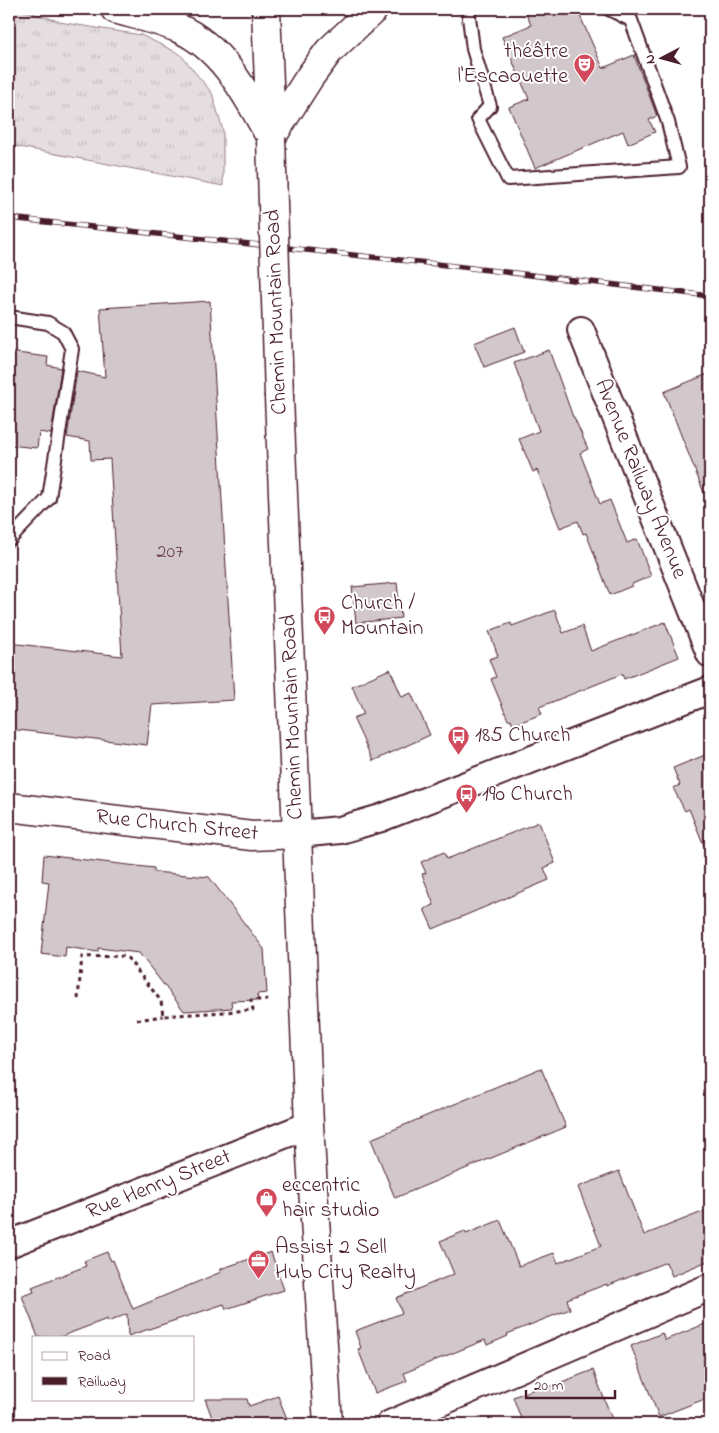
<svg xmlns="http://www.w3.org/2000/svg" width="719" height="1433" font-family="'Indie Flower',sans-serif">
	<style>
		.grass { fill: url(#grass-tufts); stroke: #987e86 }
		.building { fill: #d2c7cb; stroke: #4a1f2b }
		.lines { fill: none; stroke-linecap: round; stroke-linejoin: round }
		.service-casing { stroke: #4a1f2b; stroke-width: 16 }
		.minor-casing { stroke: #4a1f2b; stroke-width: 30 }
		.tertiary-casing { stroke: #4a1f2b; stroke-width: 31 }
		.primary-casing { stroke: #4a1f2b; stroke-width: 31 }
		.path { stroke: #4a1f2b; stroke-width: 3; stroke-dasharray: 4 4; stroke-linecap: butt }
		.service { stroke: #fff; stroke-width: 12 }
		.minor { stroke: #fff; stroke-width: 26 }
		.tertiary { stroke: #fff; stroke-width: 28 }
		.primary { stroke: #fff; stroke-width: 28 }
		.rail-casing { stroke: #4a1f2b; stroke-width: 5.5 }
		.rail { stroke: #fff; stroke-width: 4; stroke-dasharray: 11; stroke-linecap: butt }
		.primary-bridge-casing { stroke: #4a1f2b; stroke-width: 31; stroke-linecap: butt }
		.primary-bridge { stroke: #fff; stroke-width: 28 }
		.labels { text-anchor: middle; dominant-baseline: central; stroke-width: 4; stroke-linejoin: round; paint-order: stroke }
		.number-label { font-size: 20px; fill: #6c4953 }
		.poi-label { font-size: 22px; fill: #4a1f2b; stroke: #fff; text-anchor: start }
		.street-label { font-size: 22px; fill: #4a1f2b; stroke: #fff }
	</style>
	<defs>
		<pattern id="grass-tufts" width="24" height="20" patternUnits="userSpaceOnUse" patternTransform="scale(1.25)"><rect width="24" height="20" fill="#e5dee0"/><path d="M3 7l-1-3M5 7V3M7 7l1-3M15 17l-1-3M17 17v-4M19 17l1-3" fill="none" stroke="#c6bec0"/></pattern>
	</defs>
	<rect width="100%" height="100%" fill="#fff"/>
	<filter id="ink" filterUnits="userSpaceOnUse"><feTurbulence type="fractalNoise" baseFrequency=".02" numOctaves="2"/><feDisplacementMap in="SourceGraphic" scale="10" xChannelSelector="R" yChannelSelector="G"/><feConvolveMatrix kernelMatrix="1 2 1 2 8 2 1 2 1" color-interpolation-filters="sRGB"/></filter>
	<g filter="url(#ink)">
		<path class="grass" d="M9,9H18L65,23L141,35L180,54L212,93L223,131V186L9,145Z"/>
		<path class="building" d="M524,9H577L603,68L634,55L657,116L649,120L655,132L628,144L623,131L535,168L509,107L529,99L502,37L531,25Z
			M210,301L234,700L152,705L147,745L9,729V643L122,656L110,459L91,460L90,441L67,437L77,371L105,377L100,308Z
			M515,327L524,352L484,367L474,343Z
			M549,350L573,417H574L588,449L580,453L600,504L610,500L627,543L637,539L651,576L632,584V586L610,595L586,533L583,534L578,521L560,528L537,470L533,472L519,439L539,431L514,363Z
			M9,352L48,357L47,365L61,368L51,434L39,432L37,448L9,445Z
			M710,373V502L708,503L664,392Z
			M397,583L401,618L356,623L352,587Z
			M555,610L563,633L582,626L591,651L665,622L679,657L624,679L622,674L542,706L539,707L542,714L513,725L511,719L508,720L491,679L496,677L489,659L498,656L489,631L511,623L512,626Z
			M390,669L402,697L411,693L430,735L373,761L353,718L364,714L352,686Z
			M710,753V858H709L689,809L685,811L673,788L680,785L673,768Z
			M539,822L555,863L544,868L549,880L433,929L424,909L434,905L422,874L426,873L421,862L444,852L447,859Z
			M44,855L154,868V872L209,877L264,949L267,993L257,994L258,1000L231,1001L232,1008L184,1011L139,953L98,948V952L66,947L65,957L41,954L49,882L42,881Z
			M541,1068L566,1127L395,1198L371,1139Z
			M619,1171L644,1235L710,1209V1260L672,1276L666,1262L607,1286V1284L567,1299L570,1309L507,1334L508,1336L487,1345L485,1340L404,1373L407,1381L375,1393L358,1349L361,1348L355,1331L402,1313L396,1298L454,1274L440,1241L465,1231L466,1234L500,1220L519,1266L554,1253L558,1263L601,1246L578,1187Z
			M107,1252L111,1261L113,1260L133,1309L221,1272L220,1269L271,1252L284,1290L226,1309L224,1304L128,1336L127,1314L108,1322L107,1319L60,1337H38L22,1296L34,1292L32,1287L86,1266L84,1261Z
			M710,1322V1397L659,1417L631,1346L662,1333L665,1340Z
			M593,1370L614,1424H523L513,1397L540,1387L541,1390Z
			M278,1396L289,1424H206V1423L213,1420L205,1399H247L249,1406Z"/>
		<g class="lines">
			<defs>
				<path id="service" d="M468,9L473,49L490,106L478,119L508,179L679,167L668,122L631,20L609,9
					M9,317L48,323L63,332L72,349L49,498L9,540"/>
				<path id="minor" d="M581,330L710,654
					M298,834L340,830L381,818L710,690
					M9,1244L309,1125
					M390,1424L710,1287"/>
				<path id="tertiary" d="M9,807L252,836L298,834"/>
				<path id="primary" d="M115,9C136,15 158,20 178,28C224,48 248,97 271,138
					M266,9L271,132
					M271,138L309,78L329,51L374,9
					M279,397L309,1125L328,1424"/>
			</defs>
			<use href="#service" class="service-casing"/>
			<use href="#minor" class="minor-casing"/>
			<use href="#tertiary" class="tertiary-casing"/>
			<use href="#primary" class="primary-casing"/>
			<path class="path" d="M78,999L82,957L126,956L161,1001L163,1016L253,1010L251,1000H271
				M137,1020L163,1016"/>
			<use href="#service" class="service"/>
			<use href="#minor" class="minor"/>
			<use href="#tertiary" class="tertiary"/>
			<use href="#primary" class="primary"/>
			<defs>
				<path id="rail" d="M9,218L437,264L710,296"/>
			</defs>
			<use href="#rail" class="rail-casing"/>
			<use href="#rail" class="rail"/>
			<defs>
				<path id="primary-bridge" d="M271,138L279,397"/>
			</defs>
			<use href="#primary-bridge" class="primary-bridge-casing"/>
			<use href="#primary-bridge" class="primary-bridge"/>
		</g>
	</g>
	<defs>
		<symbol id="theatre-pin" viewBox="-11 -11 22 30"><path d="M0 17L-7.5 6A9.5 9.5 0 1 1 7.5 6Z" fill="#d1495b" stroke="#fff"/><path d="M-5-5.5Q0-4 5-5.5V0Q5 5 0 6Q-5 5-5 0ZM-3.3-2.5H-1v1.5H-3.3ZM1-2.5H3.3v1.5H1ZM-2.8 1Q0 5.5 2.8 1Z" fill="#fff"/></symbol>
		<symbol id="bus-pin" viewBox="-11 -11 22 30"><path d="M0 17L-7.5 6A9.5 9.5 0 1 1 7.5 6Z" fill="#d1495b" stroke="#fff"/><path d="M-5-6H5V4H4V6H2V4H-2V6H-4V4H-5ZM-3.5-4V0h7V-4ZM-3.5 1.2v1.5H-2V1.2ZM2 1.2v1.5H3.5V1.2Z" fill="#fff"/></symbol>
		<symbol id="shop-pin" viewBox="-11 -11 22 30"><path d="M0 17L-7.5 6A9.5 9.5 0 1 1 7.5 6Z" fill="#d1495b" stroke="#fff"/><path d="M-5-2.5h2.3a2.7 3.5 0 0 1 5.4 0H5L5.5 6h-11ZM-1.5-2.5h3a1.5 2.3 0 0 0-3 0Z" fill="#fff"/></symbol>
		<symbol id="office-pin" viewBox="-11 -11 22 30"><path d="M0 17L-7.5 6A9.5 9.5 0 1 1 7.5 6Z" fill="#d1495b" stroke="#fff"/><path d="M-6-3h4V-5.5h4V-3h4V5H-6ZM-1-4.5V-3h2v-1.5ZM-6 0V1H6V0Z" fill="#fff"/></symbol>
	</defs>
	<g fill-rule="evenodd">
		<use href="#theatre-pin" x="572" y="52" width="25" height="34"/>
		<use href="#bus-pin" x="312" y="604" width="25" height="34"/>
		<use href="#bus-pin" x="446" y="724" width="25" height="34"/>
		<use href="#bus-pin" x="454" y="782" width="25" height="34"/>
		<use href="#shop-pin" x="254" y="1186" width="25" height="34"/>
		<use href="#office-pin" x="246" y="1248" width="25" height="34"/>
	</g>
	<g class="labels">
		<g class="number-label">
			<text x="170" y="552">207</text>
		</g>
		<g class="poi-label">
			<text x="568" y="52" text-anchor="end">théâtre<tspan x="568" dy="25">l'Escaouette</tspan></text>
			<text x="341" y="604">Church /<tspan x="341" dy="25">Mountain</tspan></text>
			<text x="475" y="736">185 Church</text>
			<text x="482" y="795">190 Church</text>
			<text x="282" y="1186">eccentric<tspan x="282" dy="25">hair studio</tspan></text>
			<text x="275" y="1248">Assist 2 Sell<tspan x="275" dy="25">Hub City Realty</tspan></text>
		</g>
		<g class="street-label">
			<text transform="translate(277 312) rotate(-92)">Chemin Mountain Road</text>
			<text transform="translate(640 479) rotate(68)">Avenue Railway Avenue</text>
			<text transform="translate(293 717) rotate(-92)">Chemin Mountain Road</text>
			<text transform="translate(177 826) rotate(6)">Rue Church Street</text>
			<text transform="translate(159 1185) rotate(-22)">Rue Henry Street</text>
		</g>
	</g>
	<rect width="719" height="1433" fill="none" stroke="#fff" stroke-width="30"/>
	<rect x="15" y="15" width="689" height="1403" fill="none" stroke="#4a1f2b" stroke-width="2" filter="url(#ink)"/>
	<rect x="32" y="1336" width="162" height="65" fill="#ffffff" stroke="#b7a5aa"/>
	<rect x="42" y="1352" width="25" height="8" fill="#ffffff" stroke="#b7a5aa"/>
	<text x="78" y="1360" font-size="15" fill="#4a1f2b">Road</text>
	<rect x="42" y="1377" width="25" height="8" fill="#4a1f2b" stroke="#b7a5aa"/>
	<text x="78" y="1386" font-size="15" fill="#4a1f2b">Railway</text>
	<g transform="translate(662 58) rotate(264)" stroke="#ffffff" stroke-width="4" paint-order="stroke">
	<path d="M0-4L9 19L0 12L-9 19Z" fill="#4a1f2b"/>
	<text y="-8" font-size="14" font-weight="bold" text-anchor="middle" fill="#4a1f2b">N</text>
	</g>
	<path d="M526 1390v8h89v-8" fill="none" stroke="#4a1f2b" stroke-width="2.5"/>
	<text x="534" y="1390" font-size="15" fill="#4a1f2b" stroke="#ffffff" stroke-width="4" paint-order="stroke">20 m</text>
</svg>
